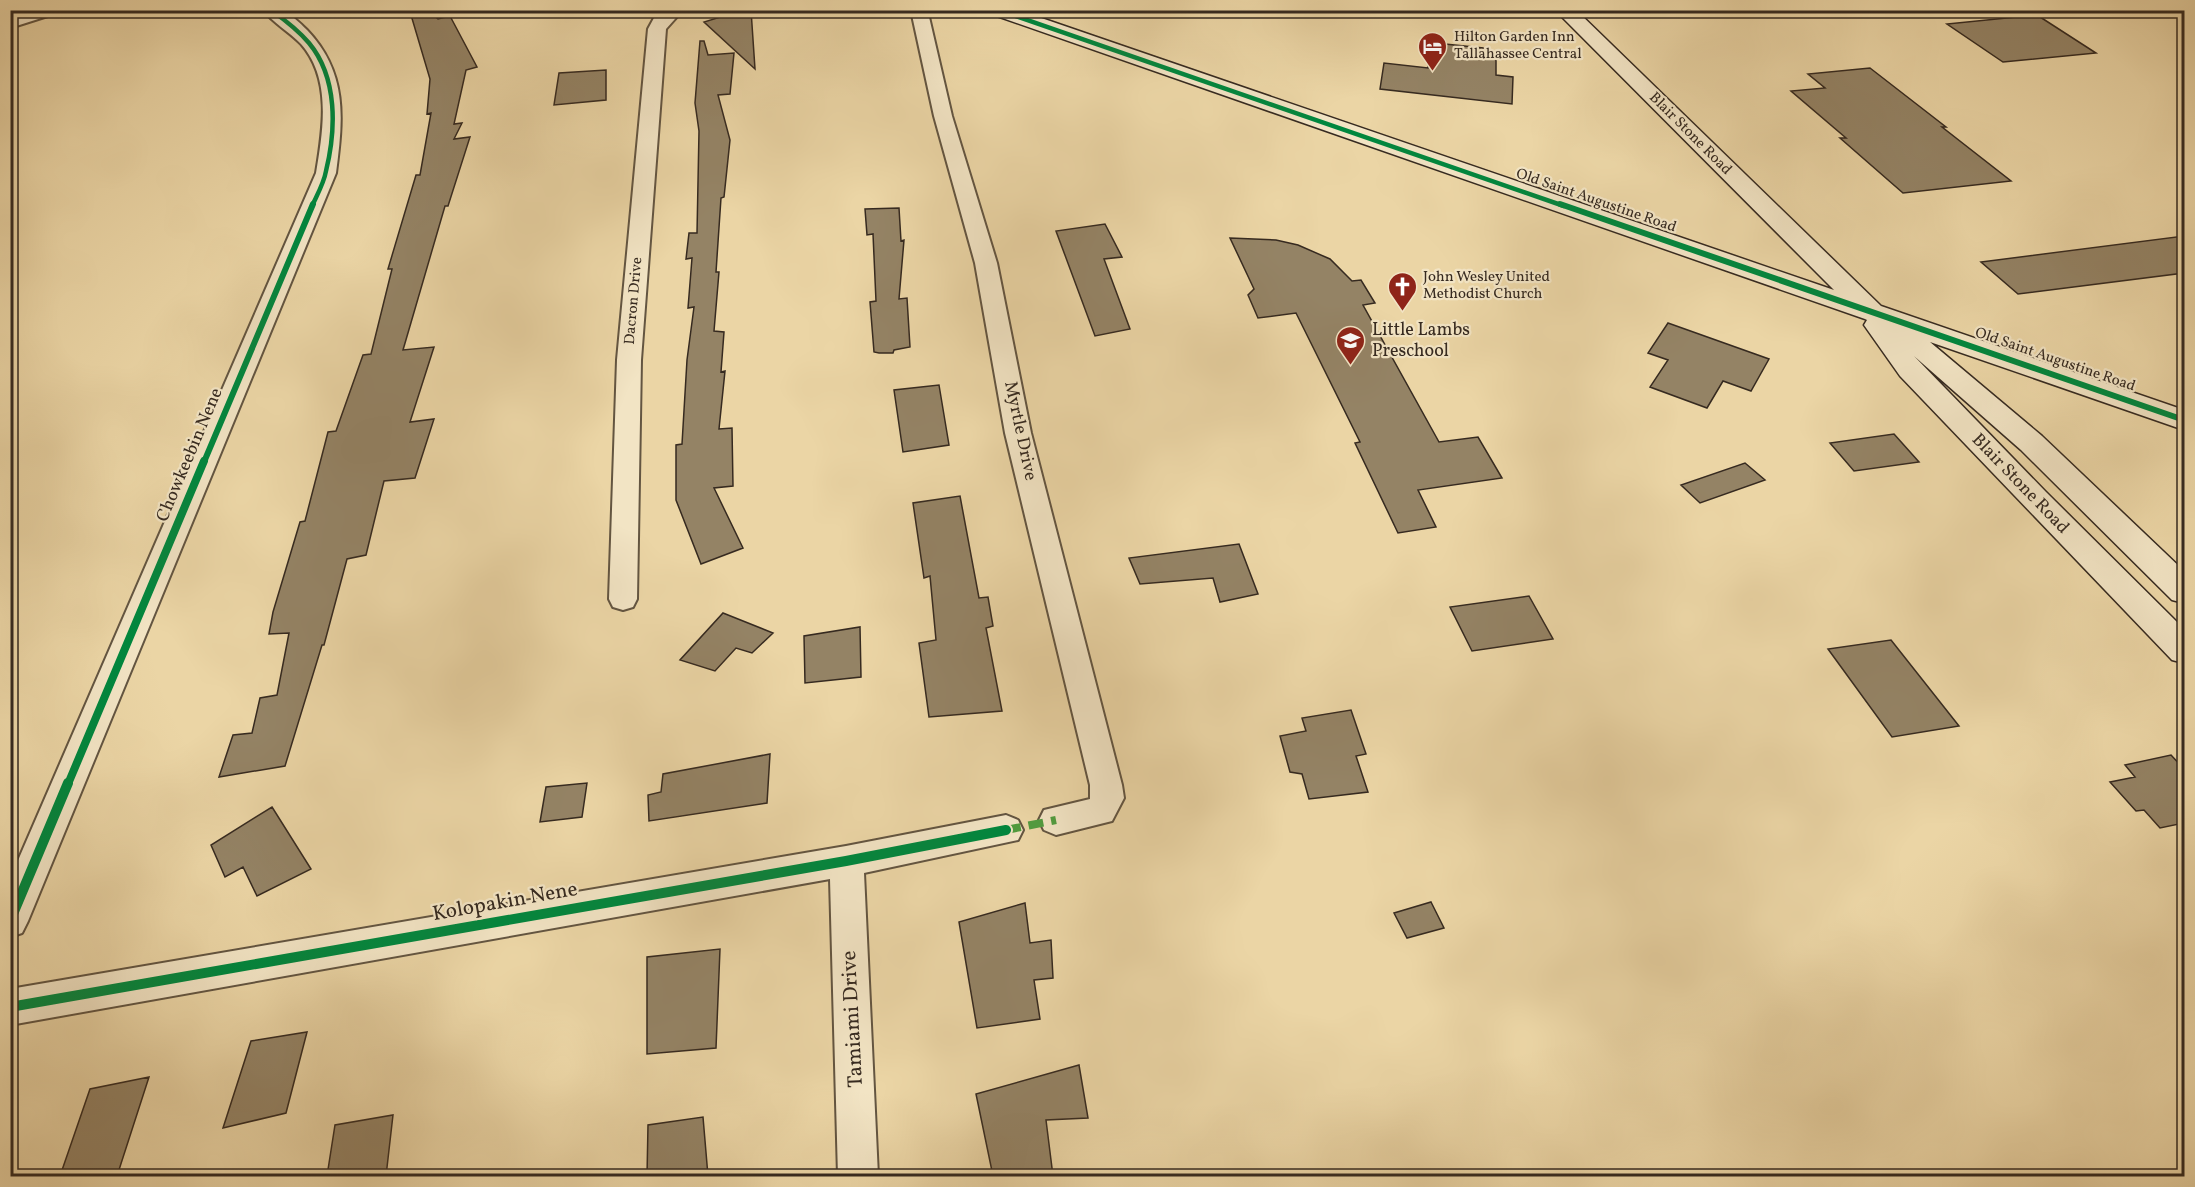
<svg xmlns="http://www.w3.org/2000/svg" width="2195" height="1187" font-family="Vollkorn,serif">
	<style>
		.building { fill: #948365; stroke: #362a20; stroke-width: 1.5 }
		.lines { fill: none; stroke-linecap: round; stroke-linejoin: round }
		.street-casing { stroke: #635541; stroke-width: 4 }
		.secondary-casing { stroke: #362a20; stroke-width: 3 }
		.street { fill: #f2e4c4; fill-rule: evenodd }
		.secondary { fill: #f2e4c4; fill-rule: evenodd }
		.quiet { stroke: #519c3f; stroke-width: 8; stroke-dasharray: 15 8; stroke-linecap: butt }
		.cycleway-far3-casing { stroke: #f2e4c4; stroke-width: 7 }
		.cycleway-far2-casing { stroke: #f2e4c4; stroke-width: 9 }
		.cycleway-far1-casing { stroke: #f2e4c4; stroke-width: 11 }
		.cycleway-casing { stroke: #f2e4c4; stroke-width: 14 }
		.cycleway-far3 { stroke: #00873e; stroke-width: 4.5 }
		.cycleway-far2 { stroke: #00873e; stroke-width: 6 }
		.cycleway-far1 { stroke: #00873e; stroke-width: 8 }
		.cycleway { stroke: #00873e; stroke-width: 10 }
		.labels { text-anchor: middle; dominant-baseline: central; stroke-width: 4.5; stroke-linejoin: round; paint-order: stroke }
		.far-poi-label { font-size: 15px; fill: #362a20; stroke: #f2e4c4; text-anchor: start }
		.far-street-label { font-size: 15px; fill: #362a20; stroke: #f2e4c4 }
		.poi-label { font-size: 18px; fill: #362a20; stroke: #f2e4c4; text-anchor: start }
		.street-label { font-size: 18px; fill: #362a20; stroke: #f2e4c4 }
		.near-street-label { font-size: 21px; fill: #362a20; stroke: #f2e4c4 }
	</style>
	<rect width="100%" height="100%" fill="#ebd5a5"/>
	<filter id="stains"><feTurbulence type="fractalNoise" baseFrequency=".00333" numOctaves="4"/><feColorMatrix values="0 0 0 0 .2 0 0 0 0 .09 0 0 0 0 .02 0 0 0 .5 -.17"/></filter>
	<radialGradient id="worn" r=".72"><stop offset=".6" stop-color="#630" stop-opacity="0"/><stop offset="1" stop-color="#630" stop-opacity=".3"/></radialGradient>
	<path class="building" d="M743,10H751L755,69L704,22Z
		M429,11L438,19L450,16L477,67L466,70L454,124L462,123L454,139L470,137L448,206H445L403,350L434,347L410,422L434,419L415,478L384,481L366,555L347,559L324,645H322L285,766L219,777L233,735L252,733L260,698L277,695L289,633L269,634L273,612L300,522L305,521L328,432L336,431L363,355L371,354L392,269H388L416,175H420L431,113L427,114L430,79L411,15Z
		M2037,15L2096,53L2003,62L1947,24Z
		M700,41H704L708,55L734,53L730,94L718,95L730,140L724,197L721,198L716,272H719L714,331L724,332L721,372L725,371L719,429L732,428L733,486L714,488L743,548L701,564L676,500V445L682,444L687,360L694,307L688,308L692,258L686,259L689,233H697L699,131L695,103Z
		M1445,44L1483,48V51L1496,52V75L1513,77L1512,104L1380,89L1384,63L1428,68L1431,46L1445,47Z
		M1870,68L1946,127H1942L2011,181L1903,193L1840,138H1846L1791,91L1825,88L1808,74Z
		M606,70V100L554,105L559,73Z
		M899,208L901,241L904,240L899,299L907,298L910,347L894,350L893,353H879L874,352L870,302L876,301L873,234L867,235L865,209Z
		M1105,224L1122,257L1104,259L1130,329L1095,336L1056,231Z
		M2184,236V273L2018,294L1981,262Z
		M1230,238L1276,240L1298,245L1330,259L1352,281L1361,280L1375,303L1363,305L1439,442L1478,437L1502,478L1418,490L1436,527L1398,533L1355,443L1360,442L1296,313L1258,318L1248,295L1254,289Z
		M1668,323L1769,359L1751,391L1723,381L1707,408L1650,387L1668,360L1648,353Z
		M939,385L949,445L903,452L894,390Z
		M1894,434L1919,462L1854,471L1830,443Z
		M1745,463L1765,480L1700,503L1681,485Z
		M960,496L979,598L988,597L993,626L986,628L1002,711L929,717L919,643L936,640L930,576L924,578L913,503Z
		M1239,544L1258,594L1220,602L1213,578L1140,584L1129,558Z
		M1529,596L1553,639L1472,651L1450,607Z
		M723,613L773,633L752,653L736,648L715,671L680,660Z
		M860,627L861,677L805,683L804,636Z
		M1891,640L1959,726L1892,737L1828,649Z
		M1351,710L1366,754L1356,756L1368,792L1309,799L1302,774L1290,772L1280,736L1306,731L1302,718Z
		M770,754L767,803L649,821L648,795L661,792L663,774Z
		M2171,755L2184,769V823L2160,828L2144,810L2136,811L2110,782L2135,777L2125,765Z
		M587,783L582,817L540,822L546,787Z
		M272,807L311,869L257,896L243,867L225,877L211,845Z
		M1431,902L1444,928L1407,938L1394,913Z
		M1025,903L1030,943L1051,940L1053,978L1034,980L1040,1019L977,1028L959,922Z
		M720,949L716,1048L647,1054V957Z
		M307,1032L286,1113L223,1128L251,1041Z
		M1079,1065L1088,1118L1046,1120L1053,1176H993L976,1094Z
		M149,1077L117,1176H60L90,1089Z
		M393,1115L386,1176H327L335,1125Z
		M703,1117L708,1176H647L648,1125Z"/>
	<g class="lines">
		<defs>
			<path id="street" d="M30,10H56L54,14L10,28V17Z
				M263,10C286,10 291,14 307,30C348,73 343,119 336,173L28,921L22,933L10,937V879L316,173C323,131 332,79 301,44C290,32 273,23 263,10Z
				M664,10H683L666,29L641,360L637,599L633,607L623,610L613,607L609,599L617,360L648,29L654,18Z
				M916,10H936L929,17L952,116L997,263L1031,433L1122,785L1124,798L1112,821L1056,835L1044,830L1039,820L1044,810L1090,799V785L1005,433L975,263L934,116L912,15Z
				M1006,815L1018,820L1023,830L1018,840L864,873L878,1176H838L830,879L10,1025V989L846,846Z"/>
			<path id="secondary" d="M989,10H1018L1834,290L1555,10H1576L1881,306L2184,410V430L1930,342L2042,436L2184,571V603L2172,600L2021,450L1914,356L2046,492L2184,629V663L2172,660L1900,376L1864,325L1867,320L1865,319L991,14Z"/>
		</defs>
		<use href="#street" class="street-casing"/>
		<use href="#secondary" class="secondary-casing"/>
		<use href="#street" class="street"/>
		<use href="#secondary" class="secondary"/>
		<path class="quiet" d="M1006,830L1056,820"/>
		<defs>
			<path id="cycleway-far3" d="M271,10C285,20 298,30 309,43C338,78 336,130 326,171C324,183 317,195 312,206
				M998,10L1564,206"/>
			<path id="cycleway-far2" d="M1560,204L2184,420
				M204,462L313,204"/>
			<path id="cycleway-far1" d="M68,784L204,461"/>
			<path id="cycleway" d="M10,921L68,783
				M10,1007L846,861L1006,830"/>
		</defs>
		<use href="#cycleway-far3" class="cycleway-far3-casing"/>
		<use href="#cycleway-far2" class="cycleway-far2-casing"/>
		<use href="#cycleway-far1" class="cycleway-far1-casing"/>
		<use href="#cycleway" class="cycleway-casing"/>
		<use href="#cycleway-far3" class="cycleway-far3"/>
		<use href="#cycleway-far2" class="cycleway-far2"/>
		<use href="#cycleway-far1" class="cycleway-far1"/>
		<use href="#cycleway" class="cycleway"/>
	</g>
	<defs>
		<symbol id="hotel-pin" viewBox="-11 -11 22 30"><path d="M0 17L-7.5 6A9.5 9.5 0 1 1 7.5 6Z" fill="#8f2418" stroke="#f2e4c4"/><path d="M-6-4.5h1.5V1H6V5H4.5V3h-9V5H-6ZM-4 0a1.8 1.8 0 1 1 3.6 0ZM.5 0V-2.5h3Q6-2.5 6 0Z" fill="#fff"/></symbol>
		<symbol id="church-pin" viewBox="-11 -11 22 30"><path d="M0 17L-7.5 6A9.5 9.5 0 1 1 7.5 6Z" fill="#8f2418" stroke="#f2e4c4"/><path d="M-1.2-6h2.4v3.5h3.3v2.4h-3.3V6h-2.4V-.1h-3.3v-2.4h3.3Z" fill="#fff"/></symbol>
		<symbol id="school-pin" viewBox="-11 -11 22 30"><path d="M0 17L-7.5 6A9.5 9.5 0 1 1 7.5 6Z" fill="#8f2418" stroke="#f2e4c4"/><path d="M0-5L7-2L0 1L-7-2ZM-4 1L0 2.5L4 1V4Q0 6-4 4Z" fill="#fff"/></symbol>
	</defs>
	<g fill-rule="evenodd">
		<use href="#hotel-pin" x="1416" y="30" width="33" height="45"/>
		<use href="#church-pin" x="1386" y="270" width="33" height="45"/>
		<use href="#school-pin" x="1334" y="324" width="33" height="45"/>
	</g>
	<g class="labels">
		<g class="far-poi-label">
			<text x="1454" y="37">Hilton Garden Inn<tspan x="1454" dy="17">Tallahassee Central</tspan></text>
			<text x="1423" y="277">John Wesley United<tspan x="1423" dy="17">Methodist Church</tspan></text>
		</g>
		<g class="far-street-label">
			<text transform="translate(1690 134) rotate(45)">Blair Stone Road</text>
			<text transform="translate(1596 201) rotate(19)">Old Saint Augustine Road</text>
			<text transform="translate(634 301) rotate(-85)">Dacron Drive</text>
			<text transform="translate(2055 360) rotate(19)">Old Saint Augustine Road</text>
		</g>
		<g class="poi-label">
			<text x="1372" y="330">Little Lambs<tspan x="1372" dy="21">Preschool</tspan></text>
		</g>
		<g class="street-label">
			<text transform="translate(1020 431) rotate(78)">Myrtle Drive</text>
			<text transform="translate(190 455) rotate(-67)">Chowkeebin Nene</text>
			<text transform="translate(2020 484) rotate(46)">Blair Stone Road</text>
		</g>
		<g class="near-street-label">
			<text transform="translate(505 902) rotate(-10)">Kolopakin Nene</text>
			<text transform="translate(853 1019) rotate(-93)">Tamiami Drive</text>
		</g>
	</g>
	<rect width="2195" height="1187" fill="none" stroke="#ebd5a5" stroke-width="36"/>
	<rect x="12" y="12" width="2171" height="1163" fill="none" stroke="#362a20" stroke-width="3"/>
	<rect x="18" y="18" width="2159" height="1151" fill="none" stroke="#362a20" stroke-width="1.5"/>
	<rect width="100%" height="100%" filter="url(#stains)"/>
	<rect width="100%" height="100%" fill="url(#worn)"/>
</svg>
